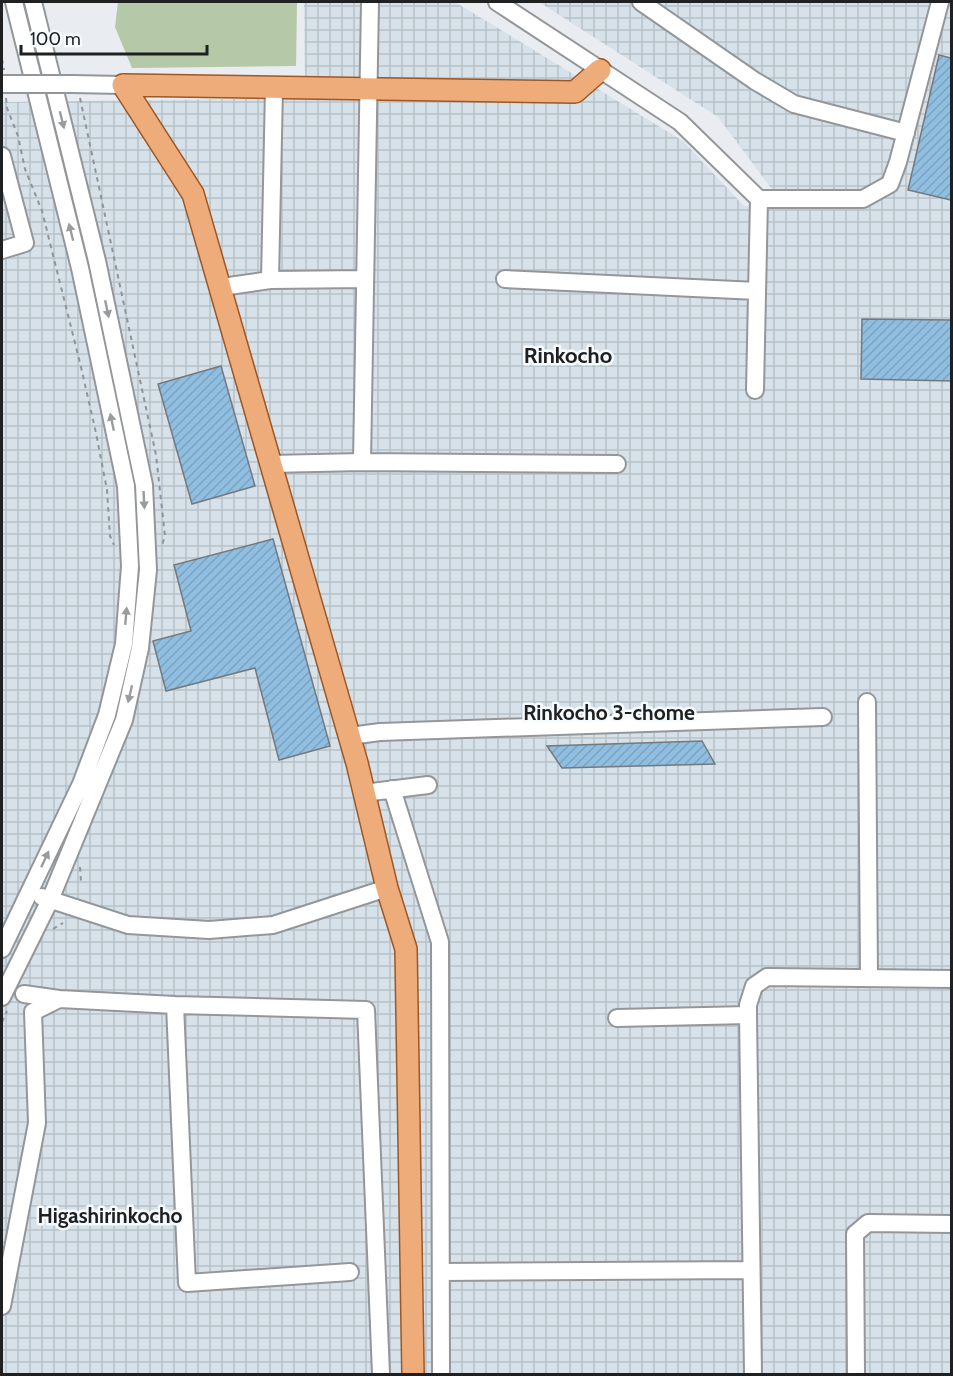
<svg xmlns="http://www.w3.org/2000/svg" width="953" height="1376" font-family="Cabin,sans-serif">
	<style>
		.industrial { fill: url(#industrial-grid) }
		.green { fill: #b5c8a7 }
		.building { fill: url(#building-hatch); stroke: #75797c; stroke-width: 1.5 }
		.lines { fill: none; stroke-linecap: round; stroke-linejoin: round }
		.minor-casing { stroke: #93979a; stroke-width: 20 }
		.major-casing { stroke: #9e5723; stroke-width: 24 }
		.path { stroke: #919497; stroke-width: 2; stroke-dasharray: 4.5 4.5; stroke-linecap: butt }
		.minor { stroke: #fff; stroke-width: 16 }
		.major { stroke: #eeac7b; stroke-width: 21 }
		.minor-bridge-casing { stroke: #93979a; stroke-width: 20; stroke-linecap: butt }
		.minor-bridge { stroke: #fff; stroke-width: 16 }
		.oneway { fill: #9a9b9c }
		.labels { text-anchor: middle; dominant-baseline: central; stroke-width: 5; stroke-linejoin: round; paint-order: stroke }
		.neighbourhood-label { font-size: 21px; font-weight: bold; fill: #1f2022; stroke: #f6fbfe }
		.quarter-label { font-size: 22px; font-weight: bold; fill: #1f2022; stroke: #f6fbfe }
	</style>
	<defs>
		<pattern id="industrial-grid" width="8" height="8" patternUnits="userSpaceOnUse" patternTransform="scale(1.5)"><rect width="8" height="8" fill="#d7e1ea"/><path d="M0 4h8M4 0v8" fill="none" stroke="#b8c1c8"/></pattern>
		<pattern id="building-hatch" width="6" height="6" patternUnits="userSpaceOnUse" patternTransform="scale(1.5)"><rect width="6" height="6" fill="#8fbee1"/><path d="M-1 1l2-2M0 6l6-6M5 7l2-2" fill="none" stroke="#7ba3c1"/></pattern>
	</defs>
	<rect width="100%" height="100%" fill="#e9edf1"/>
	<path class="industrial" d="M304,2H455L683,141L744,206L786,208L718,117L539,2H951V1374H2V102L305,98Z"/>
	<path class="green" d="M118,2H297L296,66L132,68L115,27Z"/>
	<path class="building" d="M939,55L951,58V200L908,190Z
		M862,319L951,320V381L861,379Z
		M221,366L255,486L192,504L158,384Z
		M273,539L330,746L279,760L255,668L166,691L153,641L191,631L174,565Z
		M702,741L715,764L562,768L547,746Z"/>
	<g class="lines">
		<defs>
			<path id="minor" d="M370,2L362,462L617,464
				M497,2L680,122L759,199L755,390
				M641,2L755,81L794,104L906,133
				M2,84H19
				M71,84L123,85
				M2,156L25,243L2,250
				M759,199H863L890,184L898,162L940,2
				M505,279L757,291
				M270,280L274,88
				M222,287L270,280L365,279
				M270,464L362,462
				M867,702L869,978
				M350,736L380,732L823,717
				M392,789L440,942L441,1374
				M364,793L428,785
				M42,897L128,925L209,930L273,925L387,888
				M2,949L81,784L107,715L124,644L130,566L126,486L80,268L14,2
				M24,994L59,999L175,1005L366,1010L381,1374
				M2,997L50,900L124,720L140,648L148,570L144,485L97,261L33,2
				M175,1005L187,1283L350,1272
				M617,1018L748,1015
				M441,1272L751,1270
				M2,1306L37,1123L33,1012L59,999
				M753,1374L748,1015V1005L754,986L767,977L952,979
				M856,1374L855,1234L868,1223L952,1224"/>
			<path id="major" d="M123,85L193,194L357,763L387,888L406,949L413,1374
				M123,85L575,92L600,70"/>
		</defs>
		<use href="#minor" class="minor-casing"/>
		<use href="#major" class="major-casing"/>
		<path class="path" d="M2,59L4,70
			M6,98L7,108L18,136L25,169L42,211L81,367L96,433L107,490L110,536L114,545
			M80,98L156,455L165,536L162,545
			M80,867L81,882
			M53,929L63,923
			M2,1022L7,1011"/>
		<use href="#minor" class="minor"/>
		<use href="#major" class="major"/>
		<defs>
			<path id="minor-bridge" d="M19,84H71"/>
		</defs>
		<use href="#minor-bridge" class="minor-bridge-casing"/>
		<use href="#minor-bridge" class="minor-bridge"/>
	</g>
	<defs><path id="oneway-solid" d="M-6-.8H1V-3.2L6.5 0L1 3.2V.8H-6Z" transform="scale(1.5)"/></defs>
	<g class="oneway">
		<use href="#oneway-solid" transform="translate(62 120) rotate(76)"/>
		<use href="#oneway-solid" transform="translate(71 232) rotate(-104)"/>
		<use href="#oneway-solid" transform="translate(107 309) rotate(78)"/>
		<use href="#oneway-solid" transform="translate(112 422) rotate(-102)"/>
		<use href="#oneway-solid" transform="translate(144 500) rotate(87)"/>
		<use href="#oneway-solid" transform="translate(126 616) rotate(-85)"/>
		<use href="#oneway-solid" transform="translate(130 694) rotate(103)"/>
		<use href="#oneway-solid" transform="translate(45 859) rotate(-65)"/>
	</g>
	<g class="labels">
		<g class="neighbourhood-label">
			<text x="609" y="712">Rinkocho 3-chome</text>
			<text x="110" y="1215">Higashirinkocho</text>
		</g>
		<g class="quarter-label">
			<text x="568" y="355">Rinkocho</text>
		</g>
	</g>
	<rect width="953" height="1376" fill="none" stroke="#1f2022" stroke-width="6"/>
	<path d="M21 45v9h186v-9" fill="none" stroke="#1f2022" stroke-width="3"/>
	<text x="30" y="45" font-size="18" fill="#1f2022" stroke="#f6fbfe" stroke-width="4.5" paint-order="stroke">100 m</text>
</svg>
